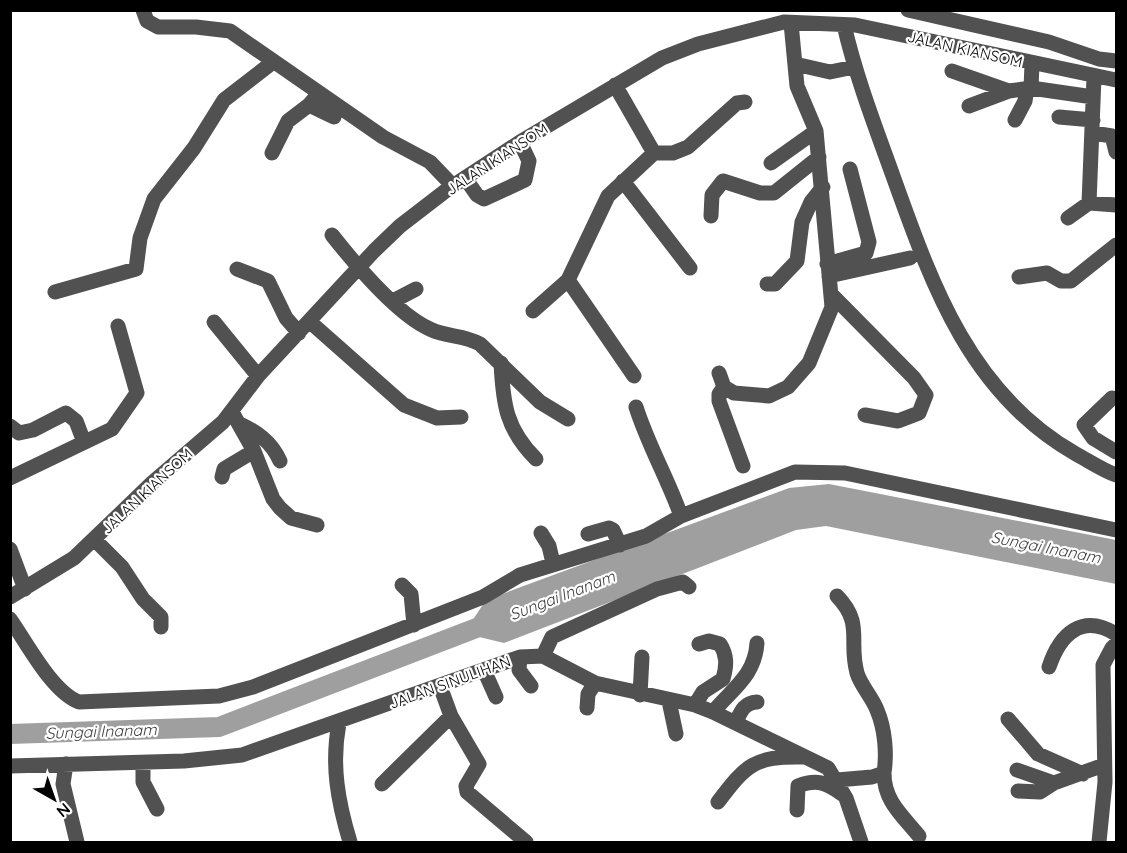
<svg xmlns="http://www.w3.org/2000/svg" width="1127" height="853" font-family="Quicksand,sans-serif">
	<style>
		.water { fill: #9f9f9f }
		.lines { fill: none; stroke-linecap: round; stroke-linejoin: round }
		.river { stroke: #9f9f9f; stroke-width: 20 }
		.minor { stroke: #515151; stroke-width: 15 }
		.labels { text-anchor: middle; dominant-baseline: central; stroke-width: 4.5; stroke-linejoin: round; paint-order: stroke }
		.street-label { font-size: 15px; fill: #000; stroke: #fff }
		.water-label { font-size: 16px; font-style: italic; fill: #404040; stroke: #fff }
	</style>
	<rect width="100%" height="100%" fill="#fff"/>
	<path class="water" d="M829,484L1116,540V584L826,526L796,530L504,643L471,635L468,627L486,600L789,488Z"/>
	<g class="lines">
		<path class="river" d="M10,734L219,727L492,622"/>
		<path class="minor" d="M143,10L147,21L158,27H196L230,31L383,137L430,162L453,186
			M908,10L1049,42L1099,59L1116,61
			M844,25C856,77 875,126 893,176C932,285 970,394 1076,454C1089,461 1102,470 1116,475
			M795,64L830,72L854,67
			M952,71L1009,91
			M1031,88L1093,97
			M314,99L309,105L334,117
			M969,106L1009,91L1031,88L1032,64
			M1059,117L1093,120
			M1015,120L1025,101L1027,88
			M1093,133L1112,136L1116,152
			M272,153L288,121L309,105
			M654,153H673L688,147L737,103L745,102
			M771,163L816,131
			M465,178L477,195L484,199L525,180L529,161L520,142
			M623,181L690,268
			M1089,203L1094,77
			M711,216L712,195L723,181L760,193H774L819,157
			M1068,218L1089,203L1116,205
			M332,235C355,264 398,316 432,330C448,337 464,335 480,344L540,402L568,419
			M827,264L866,253L869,242L850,169
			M237,269L268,281L286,318L299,333
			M829,276L910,258
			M1019,277L1047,273L1061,281H1071L1116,245
			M568,280L634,376
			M767,284H775L797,261L802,222L811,202L823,187
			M55,292L136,269L140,238L154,199L194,148L224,100L273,62
			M833,296L914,378L926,395L919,413L898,421L865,415
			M393,301L416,289
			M533,311L568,280L608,196L654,153L615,85
			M309,321L404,405L437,418L461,417
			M214,322L258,376
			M501,363C503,404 506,429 536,459
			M719,373L724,387L734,393L769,396L788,387L809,363L832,307L816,131L797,86L791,23
			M724,387L719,394V401L743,466
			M1112,398L1084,425L1093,438L1116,452
			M636,407C648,445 668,479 681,516
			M232,412L254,451L273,499L280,508L291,518L317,525
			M238,423C257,432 271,441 280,461
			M10,426L19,433L33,430L66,413L76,421L84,442
			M222,477L224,469L254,451
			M10,478L112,429L137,393L118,326
			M541,533L549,546L553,563
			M588,534L609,528L613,530L620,545
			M95,540L122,567L143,599L161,617V627
			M10,549L25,589
			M402,585L411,594L414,625
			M837,596C864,624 848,640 857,673C861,686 872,697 877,710C885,729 887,753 884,773L872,777L837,780
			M10,597L74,558L152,483L223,422L258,376L374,251L400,226L448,189L520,142L662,58L698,44L784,22L855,25L1116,80
			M10,619C27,643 52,692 79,702L219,696L253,687L483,597L520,575L646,536L681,516L795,472L845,473L1116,530
			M543,656L552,637L657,589L683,582L689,587
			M520,657L519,670L531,686
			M1049,667C1060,634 1082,613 1116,634
			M484,670L496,697
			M440,686L451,716L479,764L466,786L467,792L526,842
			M640,695L642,657
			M669,701L676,734
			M695,705L703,692L723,679C727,665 727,655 720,644L709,641L699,644
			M587,708L588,694L595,683
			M713,712C732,689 755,676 757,643
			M1008,719L1038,754L1083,774
			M736,722C741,711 744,703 757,702
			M339,723C331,765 338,802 350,842
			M143,763V782L157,809
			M66,764L63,784L77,842
			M10,766L184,761L242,755L520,657L543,656L595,683L695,705L713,712L828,768L846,798L861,842
			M1017,770L1054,783L1104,765
			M884,773C884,801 902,815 919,836
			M382,784L451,716
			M1018,791L1040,792L1054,783
			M718,802C746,765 754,756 803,757
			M797,810L798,786C816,779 826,782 842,794
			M1099,842L1105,782L1103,665L1112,648L1116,644"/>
	</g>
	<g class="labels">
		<g class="street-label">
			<text transform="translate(965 49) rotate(13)">JALAN KIANSOM</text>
			<text transform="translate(497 159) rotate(-33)">JALAN KIANSOM</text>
			<text transform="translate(147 491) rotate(-43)">JALAN KIANSOM</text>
			<text transform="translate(450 682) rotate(-20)">JALAN SINULIHAN</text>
		</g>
		<g class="water-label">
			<text transform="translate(1046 547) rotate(11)">Sungai Inanam</text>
			<text transform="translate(562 595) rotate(-21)">Sungai Inanam</text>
			<text transform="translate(101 731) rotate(-2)">Sungai Inanam</text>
		</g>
	</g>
	<rect width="1127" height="853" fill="none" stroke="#000000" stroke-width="24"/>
	<g transform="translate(54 799) rotate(140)" stroke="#ffffff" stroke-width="4.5" paint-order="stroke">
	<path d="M0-4.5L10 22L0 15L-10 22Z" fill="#000000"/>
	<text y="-9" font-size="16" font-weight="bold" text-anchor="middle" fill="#000000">N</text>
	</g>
</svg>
